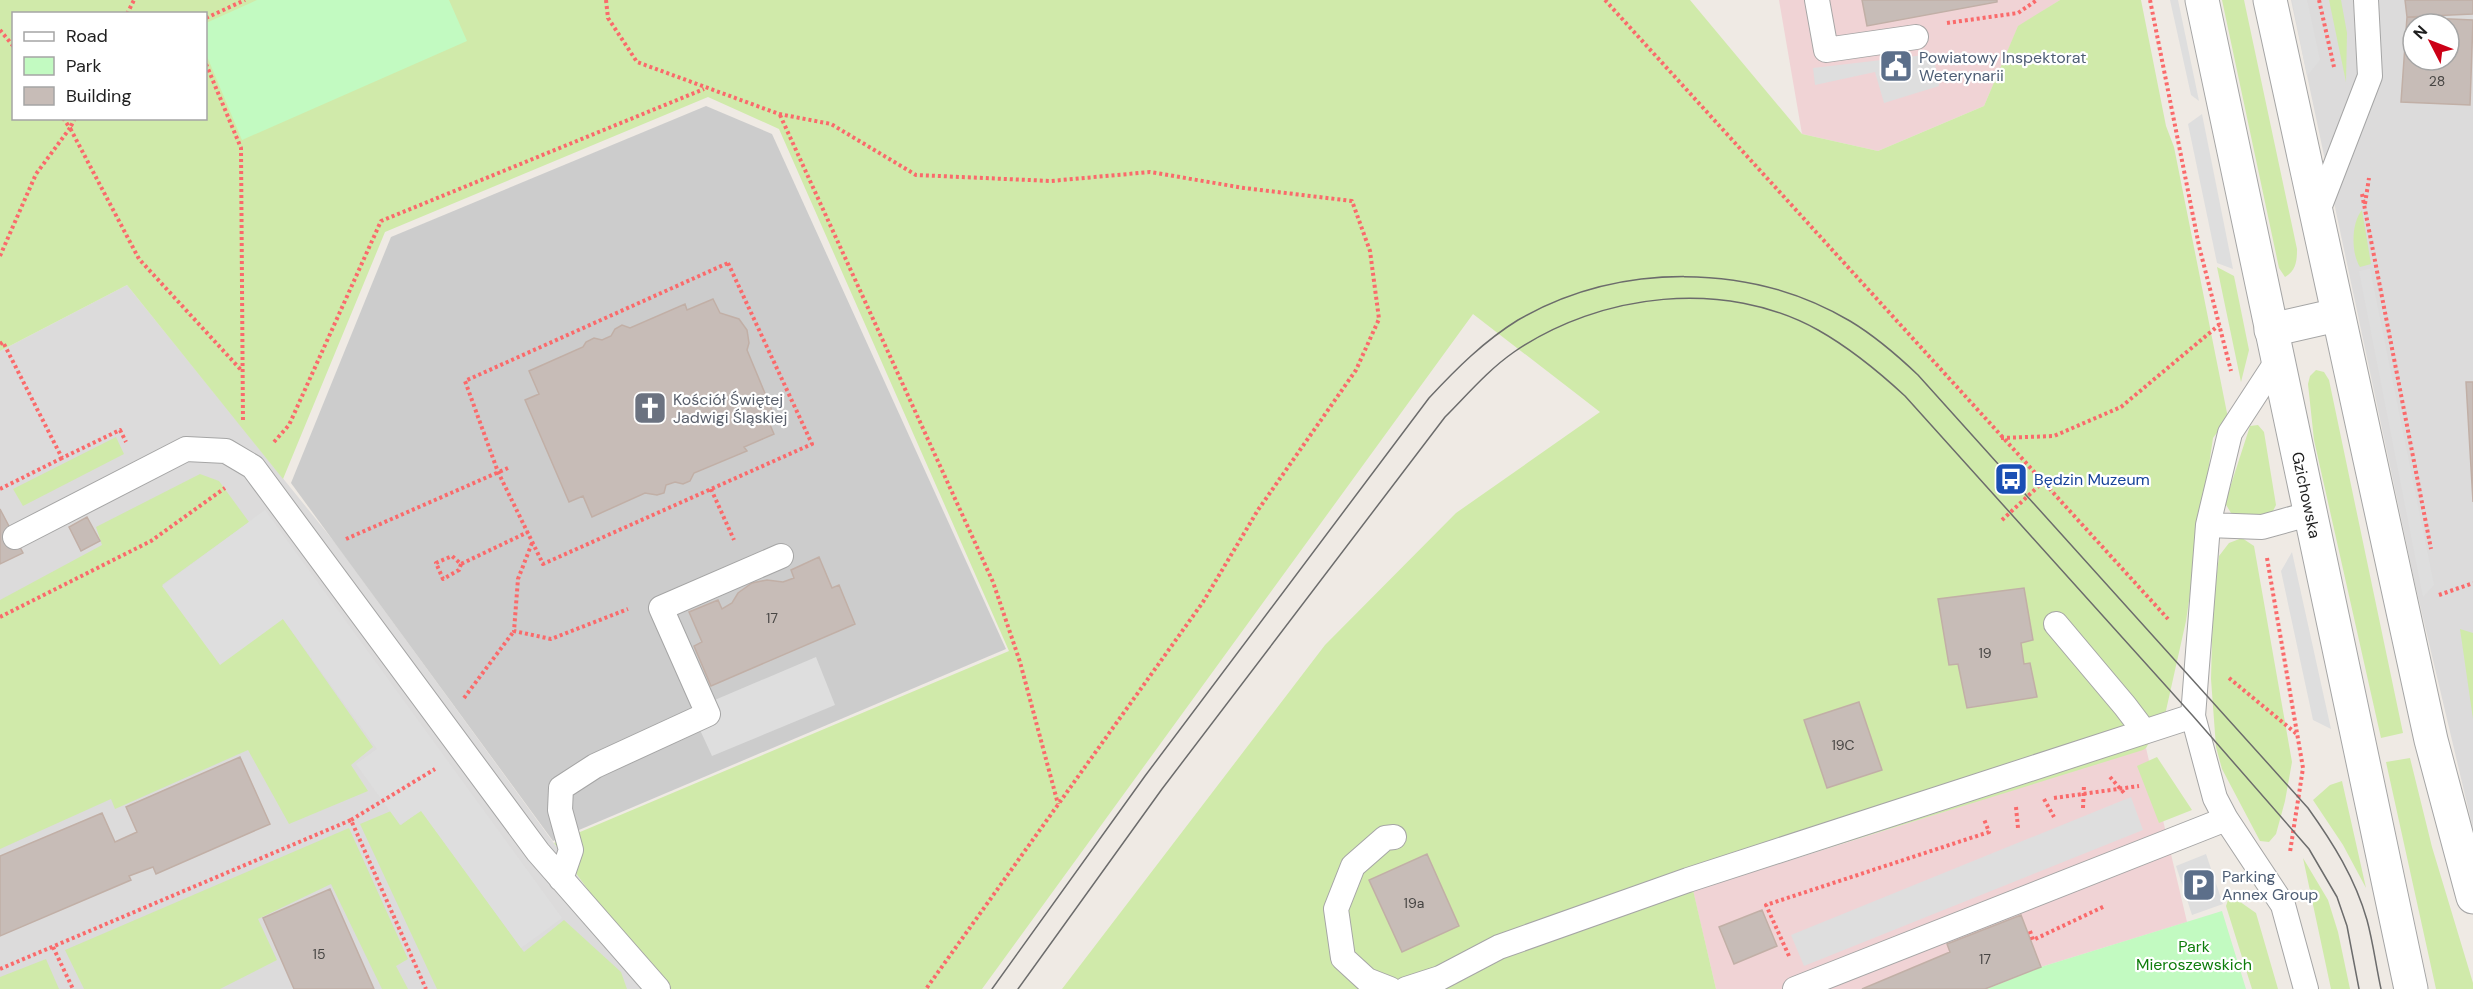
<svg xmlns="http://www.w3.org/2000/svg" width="2473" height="989" font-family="'DM Sans',sans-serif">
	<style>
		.residential { fill: #dcdbdb; fill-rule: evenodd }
		.commercial { fill: #f0d3d5 }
		.religious { fill: #ccc }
		.grass { fill: #d0eaaa; fill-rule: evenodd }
		.park { fill: #c2fac1 }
		.parking { fill: #dedede }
		.building { fill: #c7bcb7; stroke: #c1afa6; stroke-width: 1.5; fill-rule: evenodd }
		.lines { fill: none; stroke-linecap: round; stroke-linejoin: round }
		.service-casing { stroke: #a5a5a5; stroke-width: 26 }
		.tertiary-casing { stroke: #a5a5a5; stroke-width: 35 }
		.path { stroke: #fa6a6b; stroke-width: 4; stroke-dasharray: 3 3; stroke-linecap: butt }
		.service { stroke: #fff; stroke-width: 24 }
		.tertiary { stroke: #fff; stroke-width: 33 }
		.tram { stroke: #6c6c6c; stroke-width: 1.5 }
		.labels { text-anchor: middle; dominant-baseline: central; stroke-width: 4.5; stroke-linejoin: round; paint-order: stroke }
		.number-label { font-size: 14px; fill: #484644 }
		.service-label { font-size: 16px; fill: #4e5e75; stroke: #fff; text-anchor: start }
		.worship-label { font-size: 16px; fill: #5b616d; stroke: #fff; text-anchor: start }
		.transit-label { font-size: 16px; fill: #164399; stroke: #fff; text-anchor: start }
		.street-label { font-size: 16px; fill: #1e1e1e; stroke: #fff }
		.park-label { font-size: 16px; fill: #0e7d0b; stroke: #fff }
	</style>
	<rect width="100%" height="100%" fill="#efeae4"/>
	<path class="residential" d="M2291,0H2473V829L2415,584ZM2413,24H2449V60H2413Z
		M127,285L336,544L660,989H0V351Z"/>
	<path class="commercial" d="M1779,0H2060L2018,27L1984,106L1878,151L1802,134Z
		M2146,748L2187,922L2041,967L1987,989H1716L1693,891Z"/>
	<path class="religious" d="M706,106L772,134L1006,649L553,841L291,483L391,237Z"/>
	<path class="grass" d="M0,0H1690L1802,134L1878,151L1984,106L2018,26L2060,0H2141L2166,126L2174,147L2228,418L2213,438L2186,621L2165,715L2146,748L2143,750L1693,890L1716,989H1062L1325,645L1456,513L1600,412L1473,314L982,989H660L554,843L1009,651L779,129L708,97L385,232L283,479L127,285L0,351ZM14,14H206V118H14Z
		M2222,0H2244L2297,249C2297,261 2296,271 2285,277L2279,268Z
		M2329,0H2341L2347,33L2346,82Z
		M2362,210L2371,264L2360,267C2351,253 2351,223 2362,210Z
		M2217,267L2234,276L2249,350L2241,382Z
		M2316,370L2324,372L2329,380L2403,733L2381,738L2314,440L2308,384L2310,376Z
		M2258,425L2264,432L2276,505L2271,515L2245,518L2231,513L2225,503L2250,426Z
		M116,437L124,454L23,506L13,489Z
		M200,474L219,481L249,522L162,585L283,619L373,747L351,765L368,791L289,824L248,750L115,809L111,799L0,849V600L102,545L96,527Z
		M2242,538L2254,546L2292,762L2285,801L2276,834L2269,842L2260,841L2222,769L2216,747L2211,679L2213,606L2219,556L2229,543Z
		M2460,629L2473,633V719Z
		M2157,757L2192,810L2159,823L2137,766Z
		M2410,758L2432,847L2473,983V989H2436L2386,762Z
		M2342,781L2366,888L2343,845L2313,800L2330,785Z
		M421,810L524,952L564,920L621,972L627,989H437L360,824L391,811L401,825Z
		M349,828L408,959L396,966L408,989H382L331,884L258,919L277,960L220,989H84L65,950Z
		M2303,858L2328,900L2338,932L2350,989H2331Z
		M2229,897L2236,899L2256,913L2278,989H2252L2226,906Z
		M46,959L59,989H0V977Z"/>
	<path class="park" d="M257,0H449L467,41L242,140L206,54V23Z
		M2222,911L2246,989H1987L2041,967Z"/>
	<path class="parking" d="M2170,0H2178L2199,101L2191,95Z
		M2292,0H2307L2320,60L2307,76Z
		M1933,54L1939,86L1884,103L1875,72L1815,85L1813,68Z
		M2202,114L2233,269L2217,263L2188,124Z
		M2370,269L2434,585L2423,597L2359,271Z
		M265,510L562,918L521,948L421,811L400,825L356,764L377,749L283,619L220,665L162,586Z
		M2292,552L2331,729L2313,720L2281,571Z
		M816,657L835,705L712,756L700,730L703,705Z
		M2131,797L2143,830L1804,966L1791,935Z
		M2206,854L2223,904L2192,915L2176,866Z"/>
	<path class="building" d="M1862,0H1997V2L1867,26Z
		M2405,0H2473V14L2407,17Z
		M2407,17L2473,20L2470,105L2401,102ZM2413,24H2449V60H2413Z
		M713,299L720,313L739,319L747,330L749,343L747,350L774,415L767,418L774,434L744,447L747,451L694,473L690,481L683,484L675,482L666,485L664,493L657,495L645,493L592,517L583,496L569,502L525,400L539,394L529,371L583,347L586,342L594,338L602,340L611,336L615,329L622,325L630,328L685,304L687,310Z
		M2466,382H2473V502Z
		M0,509L23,553L0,564Z
		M87,517L100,541L81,551L69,527Z
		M819,557L832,588L839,585L855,624L711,686L694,646L702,642L689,612L718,600L722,609L732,603L738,593L752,583L767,580L783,582L794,578L791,570Z
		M2024,588L2033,640L2021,643L2024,664L2030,663L2037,697L1967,708L1958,664L1949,665L1938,599Z
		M1859,702L1882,770L1827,788L1804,720Z
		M240,757L270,824L156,874L153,867L129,876L131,880L0,936V856L102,813L115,842L137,832L126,807Z
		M1427,854L1459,926L1402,952L1369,880Z
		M330,889L374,989H294L263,918Z
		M1762,910L1777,946L1734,964L1719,927Z
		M2021,915L2041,967L1985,989H1862L1950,952L1947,944Z"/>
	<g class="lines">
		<defs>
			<path id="service" d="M1817,0L1826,50L1916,37
				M2316,216L2370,76L2366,0
				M2277,361L2230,433L2208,525L2193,716L2215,798L2226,819L2283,905L2306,989
				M2208,525L2262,527L2309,514
				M15,537L186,449L226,451L253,467L538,852L658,989
				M2056,624L2125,706L2144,731
				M561,879L571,850L560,810L561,788L595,766L708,714L661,608L781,556
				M1390,989L1367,980L1343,958L1336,909L1353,866L1385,838L1394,837
				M1406,989L1440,978L1499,947L1688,880L2193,716
				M1795,989L2226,819"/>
			<g id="tertiary">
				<path id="s1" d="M2202,0L2411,989"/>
				<path d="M2270,0L2431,740L2473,897"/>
				<path d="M2271,330L2337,315"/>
			</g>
		</defs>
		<use href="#service" class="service-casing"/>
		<use href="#tertiary" class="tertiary-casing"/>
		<path class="path" d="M606,0L608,18L637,62L779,114L831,124L916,175L1051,181L1150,172L1244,188L1352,201L1370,251L1379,319L1356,370L1258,510L1203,602L926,989
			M1605,0L2168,619
			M2150,0L2199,246L2231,371
			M2319,0L2334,67
			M127,14L134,0
			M206,18L245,0
			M1947,23L2018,13L2037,0
			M0,30L14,47
			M206,64L241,148L243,423
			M780,115L993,582L1020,662L1058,804
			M75,118L70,128L139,259L242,371
			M2362,194L2431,549
			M2365,204L2369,178
			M0,256L36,174L70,128L63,118
			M728,263L812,444L543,564L498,472L465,381Z
			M0,344L3,342L62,458L120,430L126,442
			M2001,438L2054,436L2121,407L2219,325
			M274,442L289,425L381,221L704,89
			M0,489L62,458
			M711,489L734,540
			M2002,520L2042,483
			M346,539L508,468
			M532,543L518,579L514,631L551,639L628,609
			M2267,558L2303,768L2290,852
			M461,564L459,570L443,579L436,563L452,556L461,564L528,532
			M2439,595L2473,583
			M0,617L151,541L225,488
			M2229,678L2298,735
			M464,698L514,631
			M2110,777L2124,793
			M2054,798L2139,786
			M2044,799L2054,817
			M2016,807L2018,828
			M2083,808L2084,785
			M351,820L435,769
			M2030,931L2033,940L2105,906
			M53,947L73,989
			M1789,956L1766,905L1989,832L1984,819
			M0,969L351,820L426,989"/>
		<use href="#service" class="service"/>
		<use href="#tertiary" class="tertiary"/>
		<path class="tram" d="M992,989L1145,776L1429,398C1456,369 1484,341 1518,320C1619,262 1750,262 1850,321C1875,336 1897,355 1918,375L2308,808C2333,843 2355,878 2367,920C2373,942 2376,966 2381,989
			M1018,989L1162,789L1445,417C1467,395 1488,370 1514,352C1600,293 1725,278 1818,330C1850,348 1878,371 1905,396L2193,716L2309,849L2337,897L2347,926L2359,989"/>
	</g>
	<defs>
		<symbol id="civic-square" viewBox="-11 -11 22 22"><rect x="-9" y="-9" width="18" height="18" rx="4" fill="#5c6f8a" stroke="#fff"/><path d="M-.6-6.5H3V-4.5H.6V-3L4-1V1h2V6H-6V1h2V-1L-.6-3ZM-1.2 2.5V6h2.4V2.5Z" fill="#fff"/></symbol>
		<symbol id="church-square" viewBox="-11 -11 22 22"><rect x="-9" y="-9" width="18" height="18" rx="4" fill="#6b7280" stroke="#fff"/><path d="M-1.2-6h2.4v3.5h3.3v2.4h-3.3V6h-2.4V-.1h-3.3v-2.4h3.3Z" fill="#fff"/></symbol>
		<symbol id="bus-square" viewBox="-11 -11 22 22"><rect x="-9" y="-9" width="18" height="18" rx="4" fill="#1a4fb4" stroke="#fff"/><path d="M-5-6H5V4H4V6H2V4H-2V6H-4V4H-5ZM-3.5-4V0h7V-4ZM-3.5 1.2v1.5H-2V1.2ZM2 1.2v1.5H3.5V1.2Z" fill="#fff"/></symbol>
		<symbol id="parking-square" viewBox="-11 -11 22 22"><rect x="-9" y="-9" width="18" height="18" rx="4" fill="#5c6f8a" stroke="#fff"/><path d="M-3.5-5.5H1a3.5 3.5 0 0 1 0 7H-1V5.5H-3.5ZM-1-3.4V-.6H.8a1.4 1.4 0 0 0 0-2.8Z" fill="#fff"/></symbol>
	</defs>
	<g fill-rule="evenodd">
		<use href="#civic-square" x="1877" y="47" width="38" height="38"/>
		<use href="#church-square" x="631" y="389" width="38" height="38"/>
		<use href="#bus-square" x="1992" y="460" width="38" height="38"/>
		<use href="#parking-square" x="2180" y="866" width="38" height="38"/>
	</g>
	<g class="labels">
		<g class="number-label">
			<text x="2437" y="81">28</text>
			<text x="772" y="618">17</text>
			<text x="1985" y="653">19</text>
			<text x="1843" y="745">19C</text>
			<text x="1414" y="903">19a</text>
			<text x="319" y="954">15</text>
			<text x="1985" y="959">17</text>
		</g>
		<g class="service-label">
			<text x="1919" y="57">Powiatowy Inspektorat<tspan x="1919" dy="18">Weterynarii</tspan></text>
			<text x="2222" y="876">Parking<tspan x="2222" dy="18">Annex Group</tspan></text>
		</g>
		<g class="worship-label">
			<text x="673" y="399">Kościół Świętej<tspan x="673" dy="18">Jadwigi Śląskiej</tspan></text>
		</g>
		<g class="transit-label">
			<text x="2034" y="479">Będzin Muzeum</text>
		</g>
		<g class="street-label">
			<text stroke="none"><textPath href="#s1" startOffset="506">Gzichowska</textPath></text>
		</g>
		<g class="park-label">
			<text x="2194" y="946">Park<tspan x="2194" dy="18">Mieroszewskich</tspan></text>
		</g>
	</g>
	<rect x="12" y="12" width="195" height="108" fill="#ffffff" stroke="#a5a5a5" stroke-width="1.5"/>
	<rect x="24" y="32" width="30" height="9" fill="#ffffff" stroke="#a5a5a5" stroke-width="1.5"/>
	<text x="66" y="42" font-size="18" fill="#1e1e1e">Road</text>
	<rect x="24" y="57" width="30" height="18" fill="#c2fac1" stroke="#a5a5a5" stroke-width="1.5"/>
	<text x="66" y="72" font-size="18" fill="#1e1e1e">Park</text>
	<rect x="24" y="87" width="30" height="18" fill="#c7bcb7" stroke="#a5a5a5" stroke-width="1.5"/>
	<text x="66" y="102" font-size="18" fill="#1e1e1e">Building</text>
	<g transform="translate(2431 42) rotate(312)"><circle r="28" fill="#ffffff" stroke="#a5a5a5" stroke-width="1.5"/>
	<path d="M0-4.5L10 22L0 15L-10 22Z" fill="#cc0016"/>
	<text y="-9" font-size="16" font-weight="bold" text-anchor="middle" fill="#1e1e1e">N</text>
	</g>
</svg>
